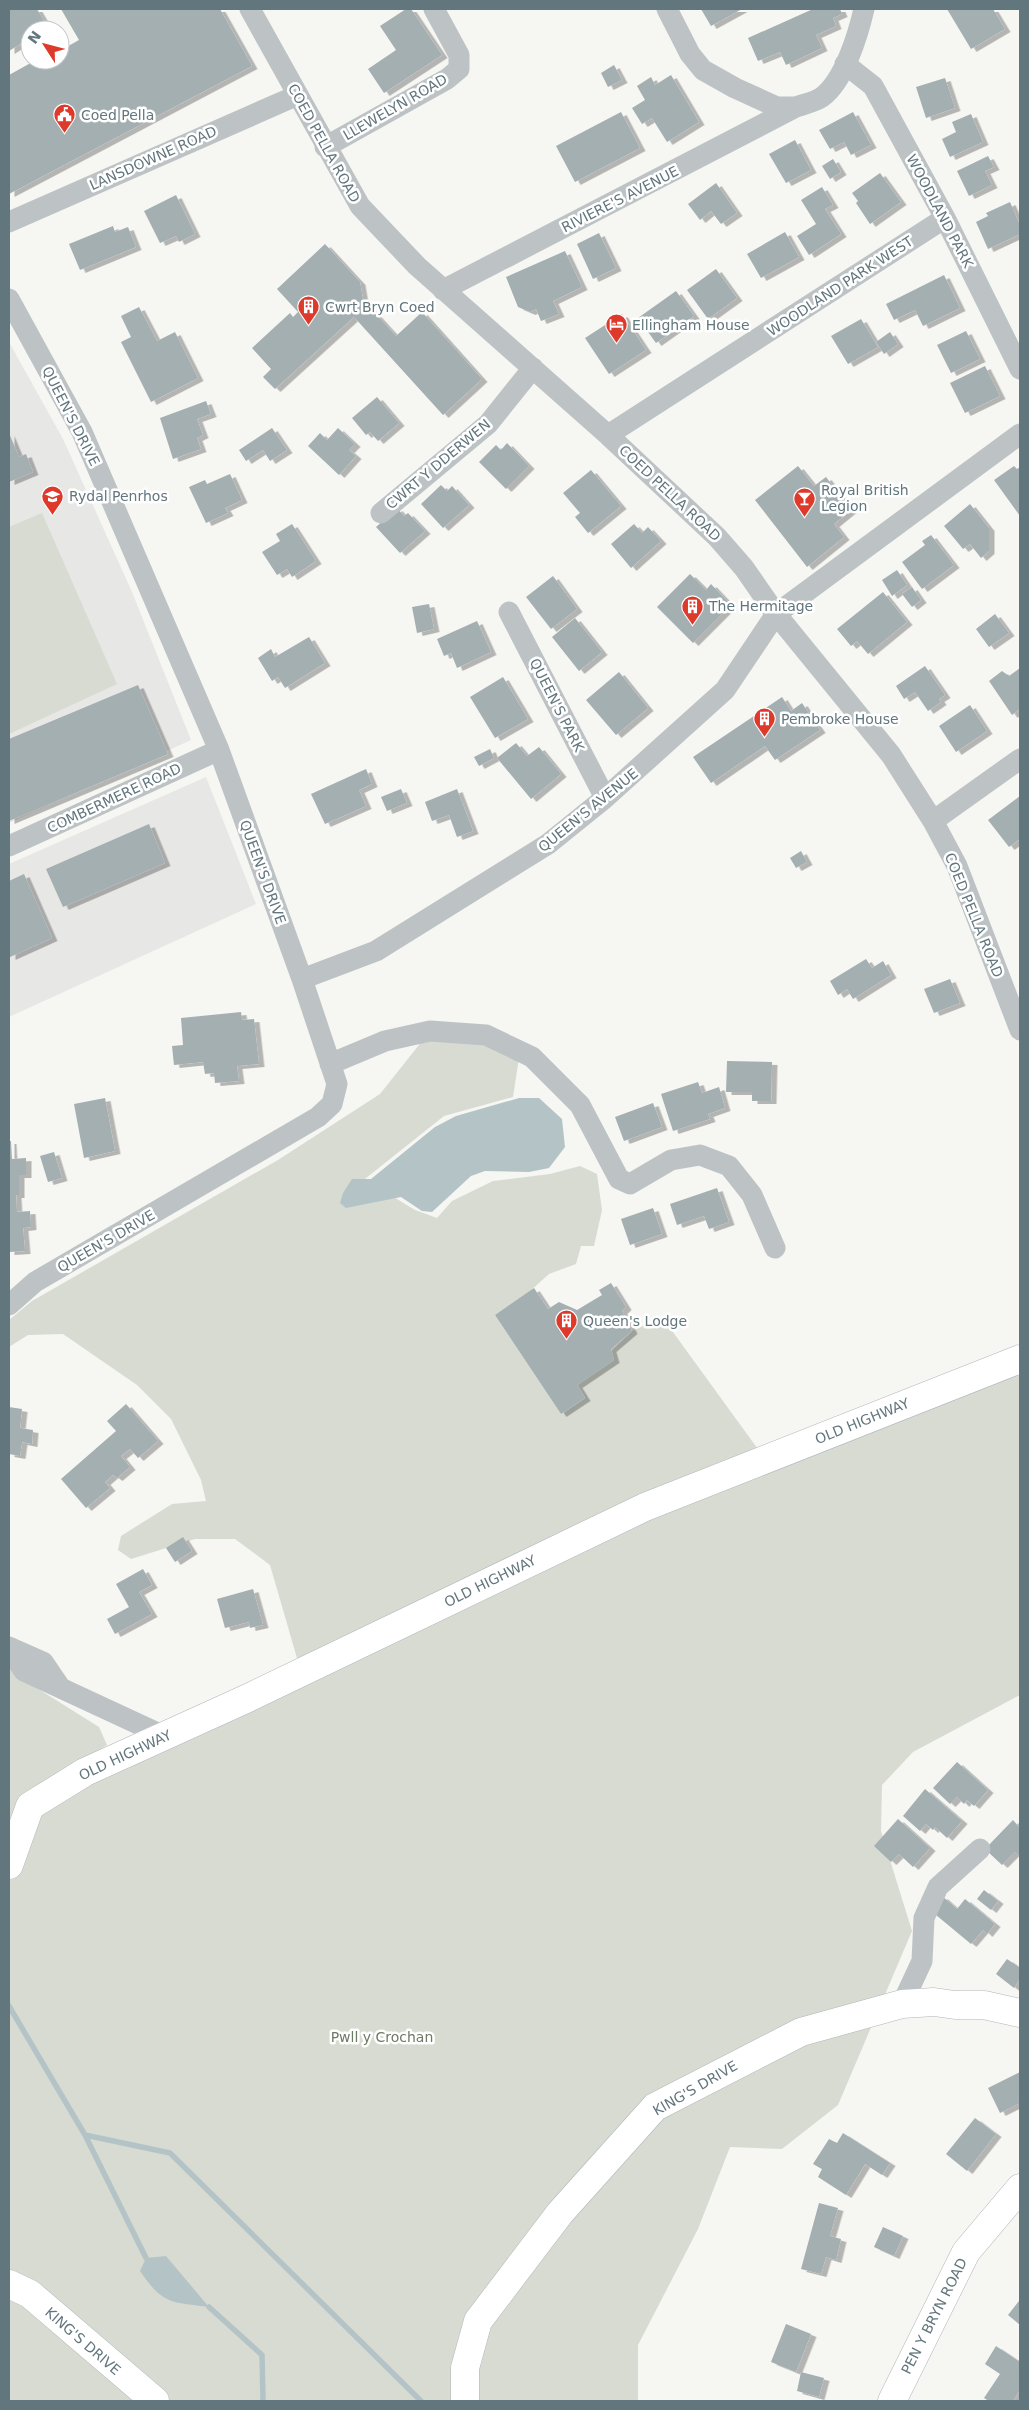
<svg xmlns="http://www.w3.org/2000/svg" width="1029" height="2410" font-family="'DejaVu Sans',sans-serif">
	<style>
		.built { fill: #e7e7e6 }
		.green { fill: #d7dbd2 }
		.water { fill: #b4c4c6 }
		.lines { fill: none; stroke-linecap: round; stroke-linejoin: round }
		.stream { stroke: #b4c4c6; stroke-width: 5.5 }
		.building { fill: #a4afb2; filter: url(#shadow) }
		.secondary-casing { stroke: #b0b7ba; stroke-width: 29 }
		.street { stroke: #bdc3c5; stroke-width: 21 }
		.secondary { stroke: #fff; stroke-width: 28 }
		.labels { text-anchor: middle; dominant-baseline: central; stroke-width: 5; stroke-linejoin: round; paint-order: stroke }
		.street-label { font-size: 14px; fill: #62767d; stroke: #fff }
		.poi-label { font-size: 14px; fill: #62767d; stroke: #fff; text-anchor: start }
		.park-label { font-size: 14px; fill: #6c7a65; stroke: #fff }
	</style>
	<defs>
		<filter id="shadow"><feDropShadow dx="5.5" dy="3" stdDeviation="0" flood-color="#0004"/></filter>
	</defs>
	<rect width="100%" height="100%" fill="#f6f6f3"/>
	<path class="built" d="M9,342L63,439L132,592L191,740L9,823Z
		M206,777L256,904L9,1017V864Z"/>
	<path class="green" d="M42,513L117,684L9,734V527Z
		M430,1031L520,1051L513,1097L444,1116L346,1194L392,1196L415,1210L437,1218L452,1201L493,1181L550,1174L580,1166L597,1174L602,1210L594,1246H581L576,1264L549,1274L529,1292L495,1315L561,1414L585,1398L577,1385L632,1331L662,1317L765,1459L1020,1359V1695L913,1752L882,1785L881,1831L912,1931L838,2105L782,2149L730,2147L698,2229L638,2345V2401H9V1865L30,1806L301,1672L270,1565L235,1539H195L131,1559L118,1550L121,1536L172,1504L206,1501L201,1480L171,1419L137,1385L63,1334L28,1335L9,1347V1320L32,1301L278,1160L380,1094Z
		M9,1667L16,1675L99,1727L107,1745L22,1801L9,1832Z"/>
	<path class="water" d="M519,1098H539L562,1119L565,1147L549,1168L529,1172L485,1171L471,1176L432,1212L422,1211L401,1197L346,1208L340,1203L343,1193L352,1179H371L435,1127L456,1116Z
		M166,2256L209,2307C171,2302 163,2305 140,2271L146,2258Z"/>
	<g class="lines">
		<path class="stream" d="M9,2006L85,2135L146,2258
			M85,2135L170,2153L421,2401
			M209,2307L262,2355L263,2401"/>
	</g>
	<path class="building" d="M9,9H37L48,28L44,30H30V38L9,51Z
		M61,9H220L252,66L9,194V75L36,60H60V46L63,49L79,40Z
		M406,9H411L442,55L384,93L368,69L396,50L380,26Z
		M701,9H742L711,26Z
		M813,9H840L842,14L833,18L836,26L816,35L822,48L786,65L780,52L758,61L748,38Z
		M947,9H993L1005,29L971,49Z
		M614,65L622,80L608,87L601,73Z
		M671,75L699,122L667,142L652,118L642,124L632,108L645,100L637,86L651,77L655,85Z
		M945,78L955,108L926,118L916,87Z
		M621,112L640,148L575,182L556,146Z
		M853,112L871,145L851,155L844,142L830,149L819,130Z
		M971,114L983,142L950,157L942,139L956,132L952,122Z
		M795,140L811,170L786,183L769,154Z
		M988,156L994,167L985,171L992,185L969,196L957,171Z
		M833,159L841,172L830,179L822,166Z
		M880,173L901,202L870,224L856,203L858,201L852,193Z
		M716,183L737,213L721,224L711,211L700,220L688,204Z
		M822,187L833,205L825,209L841,234L809,255L797,236L816,224L801,200Z
		M176,195L195,234L179,242L176,236L160,243L144,211Z
		M1010,202L1020,225V234L988,249L976,222L988,216L986,213Z
		M113,226L115,232L128,227L136,247L80,270L69,244Z
		M785,232L799,257L761,278L747,254Z
		M599,233L616,268L593,279L577,244Z
		M325,244L360,282L363,300L396,336L422,312L482,379L443,415L354,317L275,389L263,377L271,369L252,348L290,313L293,317L298,312L277,289Z
		M565,251L582,287L553,301L559,314L541,321L536,309L530,312L518,307L506,277Z
		M716,269L737,298L708,319L687,290Z
		M944,275L960,308L923,326L915,310L894,320L886,304Z
		M676,291L694,316L656,343L638,318Z
		M139,307L157,341L175,332L198,378L151,402L121,342L131,337L121,316Z
		M622,314L646,350L609,374L585,338Z
		M861,319L878,347L848,364L831,336Z
		M966,331L980,359L951,373L937,345Z
		M890,332L898,344L884,354L876,342Z
		M985,366L1000,396L965,413L950,383Z
		M377,397L399,423L378,441L370,432L366,435L352,418Z
		M206,401L211,414L197,419L203,435L197,438L201,449L173,459L160,418Z
		M272,428L287,450L270,461L263,450L246,461L239,450Z
		M338,428L355,444L349,450L356,456L339,475L308,446L320,433L327,440Z
		M9,433L19,457L26,454L33,472L9,482Z
		M507,443L529,466L506,489L479,462L496,445L501,450Z
		M798,466L814,486L826,477L851,510L834,524L844,537L807,567L755,500Z
		M1014,466L1017,469L1020,467V516L994,480Z
		M591,470L621,506L588,533L575,517L580,513L563,493Z
		M230,474L242,500L225,508L228,513L206,523L189,487L205,480L207,484Z
		M441,485L447,491L452,486L469,505L443,528L421,504Z
		M970,504L989,528V551L981,558L970,544L963,549L944,526Z
		M397,508L404,516L408,513L425,531L400,553L376,527Z
		M292,524L316,561L292,577L287,569L277,575L262,552L280,541L276,534Z
		M634,524L642,533L648,527L661,541L631,568L611,544Z
		M931,535L954,565L922,589L902,562L925,545L922,541Z
		M897,570L907,585L892,596L882,580Z
		M690,574L706,590L711,584L731,605L693,643L657,607Z
		M553,576L577,609L551,629L526,597Z
		M912,587L921,600L912,607L902,594Z
		M883,592L907,622L868,654L857,641L851,646L837,629Z
		M429,604L434,629L417,633L412,607Z
		M995,614L1009,633L989,647L976,629Z
		M575,618L602,652L579,671L552,637Z
		M477,621L491,652L457,668L451,653L444,656L437,639Z
		M309,637L325,663L285,688L278,677L272,681L258,658L271,649L275,657Z
		M925,666L945,695L939,699L941,702L928,711L915,692L904,699L896,686Z
		M1020,668V709L1012,715L989,681L1002,671L1009,676Z
		M619,672L648,708L616,735L586,700Z
		M503,677L528,719L495,738L470,697Z
		M138,685L168,754L9,821V739Z
		M782,697L791,711L802,703L820,730L775,760L765,746L711,783L693,757Z
		M970,705L987,731L956,752L939,726Z
		M516,743L527,756L539,747L561,774L531,799L497,758Z
		M490,749L494,758L479,766L474,757Z
		M366,769L372,784L359,790L366,806L325,824L311,794Z
		M401,789L407,803L387,811L381,797Z
		M457,789L473,831L457,837L449,815L432,821L425,802Z
		M1020,796V839L1009,847L988,820Z
		M149,824L165,863L63,907L46,869Z
		M801,851L807,862L796,868L790,858Z
		M24,874L52,938L10,957L9,881Z
		M866,959L872,968L883,961L891,975L853,999L847,989L838,995L830,981Z
		M950,979L960,1003L934,1013L924,989Z
		M241,1012L242,1020L254,1019L259,1064L237,1066L239,1081L215,1083L214,1073L205,1074L203,1062L174,1065L172,1046L183,1045L181,1018Z
		M727,1061L772,1062L771,1101H752V1092H726Z
		M698,1082L702,1093L719,1087L725,1108L708,1114L710,1119L673,1131L661,1094Z
		M105,1098L115,1151L84,1158L74,1104Z
		M653,1103L662,1127L624,1141L615,1117Z
		M9,1141H11L12,1159L26,1158V1175H19V1195H16L17,1212L30,1211L31,1227L23,1228L25,1251L9,1252Z
		M54,1152L62,1178L48,1182L40,1156Z
		M717,1188L729,1222L709,1229L704,1216L677,1225L670,1204Z
		M653,1208L662,1234L630,1245L621,1219Z
		M611,1283L626,1307L622,1311L632,1331L611,1349L614,1360L577,1385L585,1398L561,1414L495,1315L534,1288L548,1309L559,1302L577,1310L602,1295L599,1290Z
		M126,1404L158,1441L138,1458L130,1449L121,1456L130,1467L117,1478L113,1475L105,1482L110,1488L86,1508L61,1479L116,1431L107,1421Z
		M9,1407L22,1409L20,1428L33,1430L32,1444L22,1442L20,1456L9,1454Z
		M183,1537L192,1551L175,1562L166,1548Z
		M143,1569L152,1585L139,1592L152,1614L115,1634L107,1619L129,1607L116,1584Z
		M253,1589L263,1625L250,1628L249,1622L225,1628L217,1599Z
		M957,1762L988,1790L974,1806L967,1800L964,1804L957,1797L950,1804L933,1788Z
		M925,1789L962,1821L947,1838L935,1827L933,1830L926,1824L920,1831L903,1816Z
		M898,1819L930,1848L913,1867L899,1854L891,1862L874,1846Z
		M1013,1820L1020,1828V1855L1019,1856L1015,1852L1002,1865L985,1849Z
		M984,1890L998,1901L991,1910L977,1899Z
		M942,1896L957,1909L965,1899L995,1924L987,1934L983,1930L971,1944L930,1910Z
		M1007,1959L1020,1968V1979L1014,1988L996,1974Z
		M1020,2072V2103L1000,2113L988,2088Z
		M975,2118L996,2134L967,2171L946,2154Z
		M843,2133L890,2163L882,2175L865,2164L846,2195L818,2177L822,2169L813,2164L829,2139L837,2143Z
		M819,2203L838,2208L830,2236L841,2239L836,2260L826,2257L821,2274L801,2269Z
		M883,2227L903,2236L894,2256L874,2247Z
		M1019,2301L1020,2302V2325L1008,2315Z
		M786,2324L811,2334L796,2372L771,2362Z
		M996,2346L1020,2362V2390L1013,2401H989L984,2398L1000,2374L985,2364Z
		M801,2372L824,2378L819,2397L797,2391Z"/>
	<g class="lines">
		<defs>
			<path id="secondary" d="M9,1865L30,1806L85,1772L248,1698L645,1507L1020,1359
				M9,2284L30,2294L155,2401
				M465,2401V2368L478,2321L560,2213L655,2107L801,2032L902,2004L934,2002L955,2005H984L1020,2013
				M892,2401L966,2252L1020,2188"/>
		</defs>
		<use href="#secondary" class="secondary-casing"/>
		<path class="street" d="M250,9L360,206L417,266L608,435L717,537L744,568L776,614L891,755L933,821L957,866L1020,1030
			M667,9L690,54L703,70L735,88L777,107H796
			M845,64L873,86L945,218L1020,369
			M325,147L447,79L459,69V55L434,9
			M9,222L298,95
			M443,290L796,107C804,104 815,102 822,97C844,81 858,35 864,9
			M9,299L82,432L219,750L302,979L337,1084L332,1104L318,1117L35,1282L9,1305
			M608,435L945,218
			M381,513L488,424L533,368
			M509,612L605,798
			M933,821L1020,759
			M9,846L219,750
			M302,979L376,951L548,844L605,798L725,690L776,614L1020,434
			M330,1064L385,1041L430,1031L486,1035L532,1057L580,1105L619,1179L630,1184L671,1160L700,1155L729,1166L752,1195L775,1248
			M9,1647L43,1662L60,1687
			M9,1649L24,1671L164,1736
			M902,2004L922,1961L924,1918L938,1887L980,1849"/>
		<use href="#secondary" class="secondary"/>
	</g>
	<defs>
		<symbol id="civic-pin" viewBox="-11 -11 22 30"><path d="M0 17L-7.5 6A9.5 9.5 0 1 1 7.5 6Z" fill="#dd3a2c" stroke="#fff"/><path d="M-.6-6.5H3V-4.5H.6V-3L4-1V1h2V6H-6V1h2V-1L-.6-3ZM-1.2 2.5V6h2.4V2.5Z" fill="#fff"/></symbol>
		<symbol id="building-pin" viewBox="-11 -11 22 30"><path d="M0 17L-7.5 6A9.5 9.5 0 1 1 7.5 6Z" fill="#dd3a2c" stroke="#fff"/><path d="M-4-6H4V6H1V3H-1V6H-4ZM-2.5-4.3h1.7v1.8h-1.7ZM.8-4.3h1.7v1.8H.8ZM-2.5-1h1.7V.8h-1.7ZM.8-1h1.7V.8H.8Z" fill="#fff"/></symbol>
		<symbol id="hotel-pin" viewBox="-11 -11 22 30"><path d="M0 17L-7.5 6A9.5 9.5 0 1 1 7.5 6Z" fill="#dd3a2c" stroke="#fff"/><path d="M-6-4.5h1.5V1H6V5H4.5V3h-9V5H-6ZM-4 0a1.8 1.8 0 1 1 3.6 0ZM.5 0V-2.5h3Q6-2.5 6 0Z" fill="#fff"/></symbol>
		<symbol id="school-pin" viewBox="-11 -11 22 30"><path d="M0 17L-7.5 6A9.5 9.5 0 1 1 7.5 6Z" fill="#dd3a2c" stroke="#fff"/><path d="M0-5L7-2L0 1L-7-2ZM-4 1L0 2.5L4 1V4Q0 6-4 4Z" fill="#fff"/></symbol>
		<symbol id="bar-pin" viewBox="-11 -11 22 30"><path d="M0 17L-7.5 6A9.5 9.5 0 1 1 7.5 6Z" fill="#dd3a2c" stroke="#fff"/><path d="M-6-5H6L.8 .8V4.5H3.5V6h-7V4.5H-.8V.8Z" fill="#fff"/></symbol>
	</defs>
	<g fill-rule="evenodd">
		<use href="#civic-pin" x="52" y="102" width="25" height="34"/>
		<use href="#building-pin" x="296" y="294" width="25" height="34"/>
		<use href="#hotel-pin" x="604" y="312" width="25" height="34"/>
		<use href="#school-pin" x="40" y="484" width="25" height="34"/>
		<use href="#bar-pin" x="792" y="486" width="25" height="34"/>
		<use href="#building-pin" x="680" y="594" width="25" height="34"/>
		<use href="#building-pin" x="752" y="706" width="25" height="34"/>
		<use href="#building-pin" x="554" y="1308" width="25" height="34"/>
	</g>
	<g class="labels">
		<g class="street-label">
			<text transform="translate(395 107) rotate(-30)">LLEWELYN ROAD</text>
			<text transform="translate(324 143) rotate(61)">COED PELLA ROAD</text>
			<text transform="translate(153 158) rotate(-24)">LANSDOWNE ROAD</text>
			<text transform="translate(620 199) rotate(-27)">RIVIERE'S AVENUE</text>
			<text transform="translate(940 211) rotate(62)">WOODLAND PARK</text>
			<text transform="translate(840 286) rotate(-33)">WOODLAND PARK WEST</text>
			<text transform="translate(71 416) rotate(63)">QUEEN'S DRIVE</text>
			<text transform="translate(438 464) rotate(-40)">CWRT Y DDERWEN</text>
			<text transform="translate(670 493) rotate(43)">COED PELLA ROAD</text>
			<text transform="translate(557 705) rotate(63)">QUEEN'S PARK</text>
			<text transform="translate(114 798) rotate(-25)">COMBERMERE ROAD</text>
			<text transform="translate(588 810) rotate(-39)">QUEEN'S AVENUE</text>
			<text transform="translate(263 872) rotate(70)">QUEEN'S DRIVE</text>
			<text transform="translate(974 915) rotate(68)">COED PELLA ROAD</text>
			<text transform="translate(106 1241) rotate(-30)">QUEEN'S DRIVE</text>
			<text transform="translate(862 1421) rotate(-22)">OLD HIGHWAY</text>
			<text transform="translate(490 1581) rotate(-26)">OLD HIGHWAY</text>
			<text transform="translate(125 1755) rotate(-25)">OLD HIGHWAY</text>
			<text transform="translate(695 2088) rotate(-30)">KING'S DRIVE</text>
			<text transform="translate(934 2316) rotate(-63)">PEN Y BRYN ROAD</text>
			<text transform="translate(83 2341) rotate(41)">KING'S DRIVE</text>
		</g>
		<g class="poi-label">
			<text x="81" y="115">Coed Pella</text>
			<text x="325" y="307">Cwrt Bryn Coed</text>
			<text x="632" y="325">Ellingham House</text>
			<text x="821" y="490">Royal British<tspan x="821" dy="16">Legion</tspan></text>
			<text x="69" y="496">Rydal Penrhos</text>
			<text x="709" y="606">The Hermitage</text>
			<text x="781" y="719">Pembroke House</text>
			<text x="583" y="1321">Queen's Lodge</text>
		</g>
		<g class="park-label">
			<text x="382" y="2037">Pwll y Crochan</text>
		</g>
	</g>
	<rect width="1029" height="2410" fill="none" stroke="#62767d" stroke-width="20"/>
	<g transform="translate(45 45) rotate(306)"><circle r="24" fill="#ffffff" stroke="#c0c8cb"/>
	<path d="M0-4L9 19L0 12L-9 19Z" fill="#dd3a2c"/>
	<text y="-8" font-size="14" font-weight="bold" text-anchor="middle" fill="#62767d">N</text>
	</g>
</svg>
